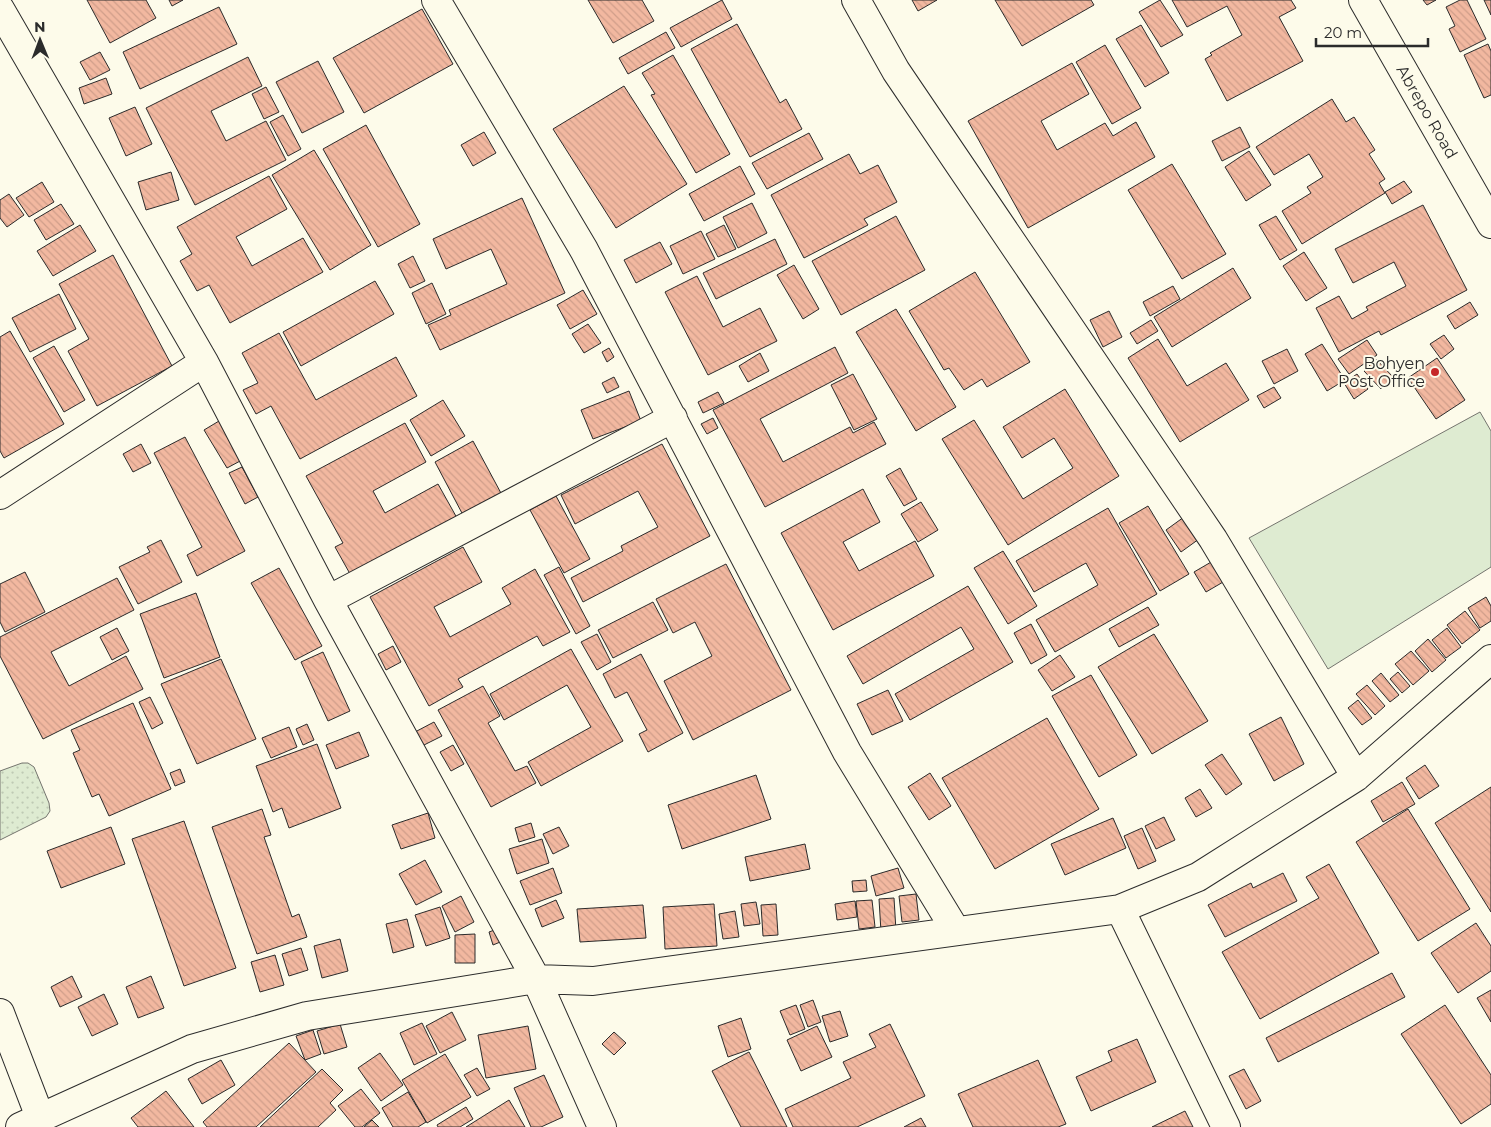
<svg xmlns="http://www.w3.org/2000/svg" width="1491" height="1127" font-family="Montserrat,sans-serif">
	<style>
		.grass { fill: url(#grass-dots); stroke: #74746e }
		.park { fill: #deebd1; stroke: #74746e }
		.building { fill: url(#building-back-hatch); stroke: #2b2b2b }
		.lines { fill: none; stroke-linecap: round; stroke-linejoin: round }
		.minor-casing { stroke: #2b2b2b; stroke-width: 30 }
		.major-casing { stroke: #2b2b2b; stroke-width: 30 }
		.minor { stroke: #fdfbea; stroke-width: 28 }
		.major { stroke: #fdfbea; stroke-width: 28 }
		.poi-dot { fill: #c62828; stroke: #fdfbea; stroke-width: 2 }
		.labels { text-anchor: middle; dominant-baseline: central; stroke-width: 4; stroke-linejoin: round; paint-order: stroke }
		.street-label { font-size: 16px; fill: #2b2b2b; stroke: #fdfbea }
		.poi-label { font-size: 16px; fill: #2b2b2b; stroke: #fdfbea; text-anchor: end }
	</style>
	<defs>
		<pattern id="grass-dots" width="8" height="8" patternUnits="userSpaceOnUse" patternTransform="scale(1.25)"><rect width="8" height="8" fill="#deebd1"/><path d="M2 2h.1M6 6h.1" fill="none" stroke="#bfcab4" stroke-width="1.8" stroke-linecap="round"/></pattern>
		<pattern id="building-back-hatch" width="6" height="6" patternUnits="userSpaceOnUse" patternTransform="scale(1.25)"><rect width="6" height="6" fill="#f2b8a0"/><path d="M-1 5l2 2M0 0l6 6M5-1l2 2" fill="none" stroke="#d09e8a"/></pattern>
	</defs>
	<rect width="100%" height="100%" fill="#fdfbea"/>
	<path class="grass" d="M22,763H28L34,767L49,803L50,811L46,817L0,840V771Z"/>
	<path class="park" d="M1480,412L1491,431V567L1328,669L1249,538Z"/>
	<path class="building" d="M87,0H146L156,18L110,43Z
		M169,0H183L172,6Z
		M588,0H642L654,21L613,43Z
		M722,0L732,19L681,47L670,28Z
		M912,0H937L918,11Z
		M995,0H1091L1094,5L1022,46Z
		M1160,0L1183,35L1161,47L1139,12Z
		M1172,0H1291L1296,8L1279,17L1303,61L1227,101L1205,59L1212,55L1210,53L1242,35L1227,6L1187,27Z
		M1423,0H1436L1427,5Z
		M1460,0H1467L1486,39L1460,52L1449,29L1455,26L1446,7Z
		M1484,0H1491V15Z
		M219,7L237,44L140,89L123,52Z
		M422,9L453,64L364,113L333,58Z
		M737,24L780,103L786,99L802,129L750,157L691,49Z
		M1141,25L1169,73L1145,87L1116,39Z
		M666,32L675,48L628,74L619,58Z
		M1488,44L1491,51V95L1484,98L1464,55Z
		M1105,45L1141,108L1112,124L1076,62Z
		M100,52L110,70L90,80L80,62Z
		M673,55L730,154L696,173L651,95L655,94L642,73Z
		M248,57L262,86L211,111L226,141L266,121L286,160L195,205L146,108Z
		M318,61L344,112L302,133L276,82Z
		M1072,63L1089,94L1041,121L1057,150L1105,123L1113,136L1136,122L1155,157L1028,228L968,121Z
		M106,78L112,94L84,104L79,88Z
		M624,86L687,184L616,228L553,129Z
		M266,87L279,112L264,119L252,94Z
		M1332,99L1346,122L1354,117L1375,150L1369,154L1385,179L1379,183L1385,193L1302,244L1282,211L1311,193L1307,187L1323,177L1309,154L1274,175L1256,147Z
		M135,107L152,144L126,156L109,118Z
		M283,115L301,149L288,156L270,122Z
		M366,125L420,224L378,247L323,149Z
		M1240,127L1250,147L1222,161L1212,141Z
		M484,132L496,153L473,166L461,145Z
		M809,133L823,159L767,189L752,163Z
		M314,150L371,245L330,270L272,175Z
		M1249,151L1271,185L1246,201L1225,167Z
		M849,154L860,174L878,165L897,202L864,219L868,225L804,258L771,195Z
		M1172,164L1226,254L1182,279L1128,190Z
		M740,166L755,194L704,221L689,194Z
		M171,172L179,200L146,210L138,182Z
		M269,176L287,209L236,237L252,266L303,238L323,272L230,323L209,285L197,291L180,261L192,254L177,227Z
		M1404,181L1412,192L1392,204L1385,192Z
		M42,182L54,202L29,217L16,198Z
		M9,194L24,215L7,227L0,218V200Z
		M522,198L565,293L440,350L428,325L451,315L449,310L507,284L491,249L446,269L433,239Z
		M752,203L767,233L738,248L723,217Z
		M61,204L74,224L46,240L34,220Z
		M1423,205L1467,290L1381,335L1379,331L1339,352L1316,308L1339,296L1352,319L1368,310L1366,307L1406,286L1394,262L1353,283L1335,249Z
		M896,216L925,270L841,315L812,261Z
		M1276,216L1297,250L1280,260L1259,225Z
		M80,225L96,251L53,276L37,251Z
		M724,225L736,249L718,257L706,234Z
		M701,231L715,259L683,274L670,246Z
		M775,239L787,264L716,299L703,273Z
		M660,242L672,264L636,283L624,260Z
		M1304,252L1327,288L1306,301L1283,266Z
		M113,255L172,366L97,406L68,351L89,339L59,284Z
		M413,256L425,281L410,288L398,264Z
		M794,265L819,309L803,319L777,275Z
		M1233,268L1251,298L1172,347L1154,317Z
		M975,272L1030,362L987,387L982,379L964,390L949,368L944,370L909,311Z
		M697,276L723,327L760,308L777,341L708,375L665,292Z
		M375,281L394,314L301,366L283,332Z
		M432,283L446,314L426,324L412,293Z
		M1173,286L1180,299L1150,316L1143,302Z
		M583,290L597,314L570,329L557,305Z
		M59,294L76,329L30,352L12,318Z
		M1470,302L1478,315L1455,329L1447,316Z
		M896,309L956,407L916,431L856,332Z
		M1109,311L1122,337L1103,347L1090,320Z
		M1151,320L1158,331L1137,344L1130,333Z
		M588,324L601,343L584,353L572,334Z
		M10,331L64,424L4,458L0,451V337Z
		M279,333L316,400L396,357L417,396L300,459L271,406L256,414L243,390L258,383L242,353Z
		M1444,335L1454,349L1441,359L1430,344Z
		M1158,339L1187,386L1226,363L1249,400L1180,442L1128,358Z
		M1367,340L1377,355L1349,374L1338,359Z
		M1322,344L1345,380L1327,391L1305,354Z
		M54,346L85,400L64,412L33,358Z
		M835,347L848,373L760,419L783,462L850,427L853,433L874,422L886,444L765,507L713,410Z
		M609,348L614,357L607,362L602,352Z
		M1287,349L1298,371L1274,384L1262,361Z
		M760,353L769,371L748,382L739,366Z
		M1437,358L1465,400L1436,419L1408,378Z
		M1376,359L1393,377L1381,389L1364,371Z
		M853,374L877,419L854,430L831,385Z
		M1357,374L1368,389L1354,399L1344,383Z
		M614,377L619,387L607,393L602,383Z
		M1274,387L1281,398L1264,408L1257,396Z
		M1065,389L1119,476L1008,545L942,439L974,420L1023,499L1073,468L1054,438L1022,458L1003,427Z
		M629,391L641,421L593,439L581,410Z
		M718,392L724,403L703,413L698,402Z
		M443,400L465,436L431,456L410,420Z
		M713,418L718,428L707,434L701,424Z
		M219,421L242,460L227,468L204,430Z
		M405,423L426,462L373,491L385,513L438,484L457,518L354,581L335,547L343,543L306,476Z
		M185,437L245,551L197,576L187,555L202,547L154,453Z
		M473,441L502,495L463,515L435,462Z
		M141,444L151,463L133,472L123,454Z
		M662,444L710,536L583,602L571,578L623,551L621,546L658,527L638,491L575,524L561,495Z
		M242,467L258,497L245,504L229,473Z
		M900,468L917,499L904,506L886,476Z
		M863,489L880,522L843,542L859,571L915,541L934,576L833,630L781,533Z
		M556,496L590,559L564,573L530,510Z
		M921,502L938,530L918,542L901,514Z
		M1148,506L1189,574L1160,591L1119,523Z
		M1108,508L1157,594L1055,652L1036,620L1098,585L1086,563L1034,592L1016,561Z
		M1184,517L1199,539L1181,552L1166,530Z
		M161,540L182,582L138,604L119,567L150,552L147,547Z
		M463,547L482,582L434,607L450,637L511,604L502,588L535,569L570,632L543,646L537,636L458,679L463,687L429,706L370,597Z
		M1003,551L1037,606L1008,624L974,568Z
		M1218,558L1230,578L1206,592L1194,572Z
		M726,564L791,690L693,740L664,681L712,656L695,622L673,633L656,599Z
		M559,567L590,626L576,634L544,575Z
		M279,568L322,646L295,660L251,583Z
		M25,572L45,612L5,632L0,622V584Z
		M117,578L134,610L51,652L69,686L126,656L143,689L43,739L0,656V637Z
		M968,586L1013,662L910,720L895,694L974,649L961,627L863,684L847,656Z
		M196,593L220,657L164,678L140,614Z
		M1486,597L1491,606V621L1480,628L1468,608Z
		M653,602L668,630L613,658L598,630Z
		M1148,607L1159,625L1119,647L1109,629Z
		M1465,611L1480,630L1462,644L1447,625Z
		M1031,624L1047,655L1031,664L1014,633Z
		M117,628L129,651L112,660L100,637Z
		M1447,628L1461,647L1446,658L1432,640Z
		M597,634L611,662L597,670L581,642Z
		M1154,634L1208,721L1152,754L1098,667Z
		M1428,639L1446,660L1432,672L1415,651Z
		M393,646L401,662L386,670L378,654Z
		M571,649L623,741L541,786L528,762L591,727L567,685L504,720L490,694Z
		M1411,651L1429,671L1413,685L1395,664Z
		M323,652L350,711L328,721L301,662Z
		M641,654L683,733L648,752L639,734L647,730L627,692L615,698L603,674Z
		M1060,655L1075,677L1052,691L1038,670Z
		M221,659L256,739L197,764L161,684Z
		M1398,672L1410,686L1402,693L1390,679Z
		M1381,673L1399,695L1390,702L1372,681Z
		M1091,675L1137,755L1099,777L1052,696Z
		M1367,685L1385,706L1375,715L1356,694Z
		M483,686L500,716L488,723L515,771L527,766L536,783L491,807L438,710Z
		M888,690L903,721L872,735L857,704Z
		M150,697L163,723L152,729L139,702Z
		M1358,700L1372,718L1362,725L1348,708Z
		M133,703L171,789L109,816L99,794L92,797L73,753L80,750L71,730Z
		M1281,717L1304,764L1274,781L1249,734Z
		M1047,718L1099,809L995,869L942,778Z
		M434,722L442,736L422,746L415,732Z
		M307,724L314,740L303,745L296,729Z
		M289,727L297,747L271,758L262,738Z
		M359,732L369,756L336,769L326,745Z
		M317,744L341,808L289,828L282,808L273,812L256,766Z
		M453,745L464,764L451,771L440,752Z
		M1222,754L1242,784L1226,795L1205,765Z
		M1425,765L1439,786L1419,799L1406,778Z
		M180,769L185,782L175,786L170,773Z
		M930,773L951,806L929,820L908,787Z
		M756,775L771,819L682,849L668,805Z
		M1402,782L1415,804L1383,822L1371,801Z
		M1491,787V912L1435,823Z
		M1200,789L1212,808L1196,817L1185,798Z
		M262,809L271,835L264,837L292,917L299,914L307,937L257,954L212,827Z
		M1408,809L1470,909L1418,941L1356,842Z
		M428,813L435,838L401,849L392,825Z
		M1164,817L1175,840L1156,849L1145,826Z
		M1113,818L1126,848L1065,875L1051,844Z
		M184,821L236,968L184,986L132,839Z
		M531,823L535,837L519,842L515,828Z
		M111,827L125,864L61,888L47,851Z
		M559,827L569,846L553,854L543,834Z
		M1142,828L1156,861L1138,869L1124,836Z
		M542,839L549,863L517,874L509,849Z
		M805,844L810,869L750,881L745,857Z
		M425,860L442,892L416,905L399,874Z
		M1329,864L1379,953L1260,1019L1222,952L1319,898L1306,877Z
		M553,868L562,893L530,905L520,881Z
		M898,868L904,888L876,896L871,876Z
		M1283,873L1297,901L1225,937L1208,905L1251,883L1253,888Z
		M866,880L867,891L853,892L852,881Z
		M916,894L919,920L902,922L899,896Z
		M461,896L474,922L455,932L442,906Z
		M894,898L896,931L881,932L879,899Z
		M556,900L564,918L542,927L535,909Z
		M872,900L875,927L859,929L856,901Z
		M855,901L857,917L837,920L835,904Z
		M756,902L760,924L744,926L741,904Z
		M714,904L717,946L665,949L663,907Z
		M776,904L778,935L763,936L761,905Z
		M643,905L646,938L580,942L577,909Z
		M440,907L450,938L426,946L415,915Z
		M735,911L739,937L723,939L719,914Z
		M407,919L414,947L393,953L386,924Z
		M1476,923L1491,946V971L1458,993L1431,953Z
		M500,928L505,940L493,945L489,932Z
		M475,934V963H455V935Z
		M340,939L348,971L322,978L314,946Z
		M301,948L308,970L289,976L282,954Z
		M275,955L284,985L260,992L251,962Z
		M1392,973L1405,997L1278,1062L1266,1038Z
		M72,976L82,997L60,1007L51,987Z
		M151,976L164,1008L138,1018L126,987Z
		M1491,990V1022L1477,998Z
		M104,994L118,1024L92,1036L78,1007Z
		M813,1000L821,1022L808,1027L800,1005Z
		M796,1005L805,1029L790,1035L780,1011Z
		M1445,1005L1491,1075V1104L1461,1124L1401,1034Z
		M840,1011L848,1036L830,1042L822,1016Z
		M452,1012L466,1040L440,1053L426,1026Z
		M741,1018L751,1049L728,1057L718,1026Z
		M422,1023L437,1054L414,1065L400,1033Z
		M340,1024L347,1047L324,1054L317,1031Z
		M890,1024L925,1096L857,1127H793L785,1109L851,1078L843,1062L876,1047L869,1034Z
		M528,1026L536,1069L486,1078L478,1035Z
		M817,1026L832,1057L801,1071L787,1040Z
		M313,1030L321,1054L305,1060L296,1036Z
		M614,1032L626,1043L614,1055L602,1044Z
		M1137,1039L1156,1082L1091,1111L1076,1077L1112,1061L1108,1051Z
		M289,1043L316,1072L256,1127H207L203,1122Z
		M749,1052L787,1127H741L712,1071Z
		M380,1053L403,1085L381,1101L358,1068Z
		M445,1054L471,1097L427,1123L402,1080Z
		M221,1060L235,1085L202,1104L188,1079Z
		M1038,1060L1066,1124L1058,1127H973L958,1094Z
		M477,1068L490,1089L477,1096L464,1075Z
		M322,1069L343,1090L330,1103L336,1110L318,1127H260Z
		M1244,1069L1261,1101L1246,1109L1229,1076Z
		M544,1075L563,1117L541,1127H531L514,1088Z
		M361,1089L380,1113L362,1127H355L338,1106Z
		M166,1091L194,1127H138L131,1118Z
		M408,1092L426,1122L418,1127H393L382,1108Z
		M509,1100L525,1127H466Z
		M466,1107L473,1119L460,1127H438L437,1125Z
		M1185,1111L1193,1127H1152Z
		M921,1118L926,1127H904Z
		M372,1120L379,1127H364Z"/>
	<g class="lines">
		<defs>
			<path id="minor" d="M436,0L584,250L847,752L956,931
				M856,0L896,71L1213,539L1356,777
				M0,9L204,362L328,600L536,979L602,1127
				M0,495L204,362
				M328,600L673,418
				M1120,909L1226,1127
				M0,1013L40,1117
				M20,1127L192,1049L307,1016L536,979L593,981L1120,909L1198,877L1356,777L1491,659"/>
			<path id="major" d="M1363,0L1491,224"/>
		</defs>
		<use href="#minor" class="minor-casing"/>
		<use href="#major" class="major-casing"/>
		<use href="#minor" class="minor"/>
		<use href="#major" class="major"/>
	</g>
	<circle class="poi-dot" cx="1435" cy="372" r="5"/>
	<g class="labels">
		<g class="street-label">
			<text transform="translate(1427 112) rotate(60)">Abrepo Road</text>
		</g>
		<g class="poi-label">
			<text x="1425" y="363">Bohyen<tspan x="1425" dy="18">Post Office</tspan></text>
		</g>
	</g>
	<g transform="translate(40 40) rotate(359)" stroke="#fdfbea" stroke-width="4" paint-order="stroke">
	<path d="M0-4L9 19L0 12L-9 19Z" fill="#2b2b2b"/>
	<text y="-8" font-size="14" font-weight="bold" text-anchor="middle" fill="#2b2b2b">N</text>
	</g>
	<path d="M1316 38v8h112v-8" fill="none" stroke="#2b2b2b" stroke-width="2.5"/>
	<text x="1324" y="38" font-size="15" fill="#2b2b2b" stroke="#fdfbea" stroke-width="4" paint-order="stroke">20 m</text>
</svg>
